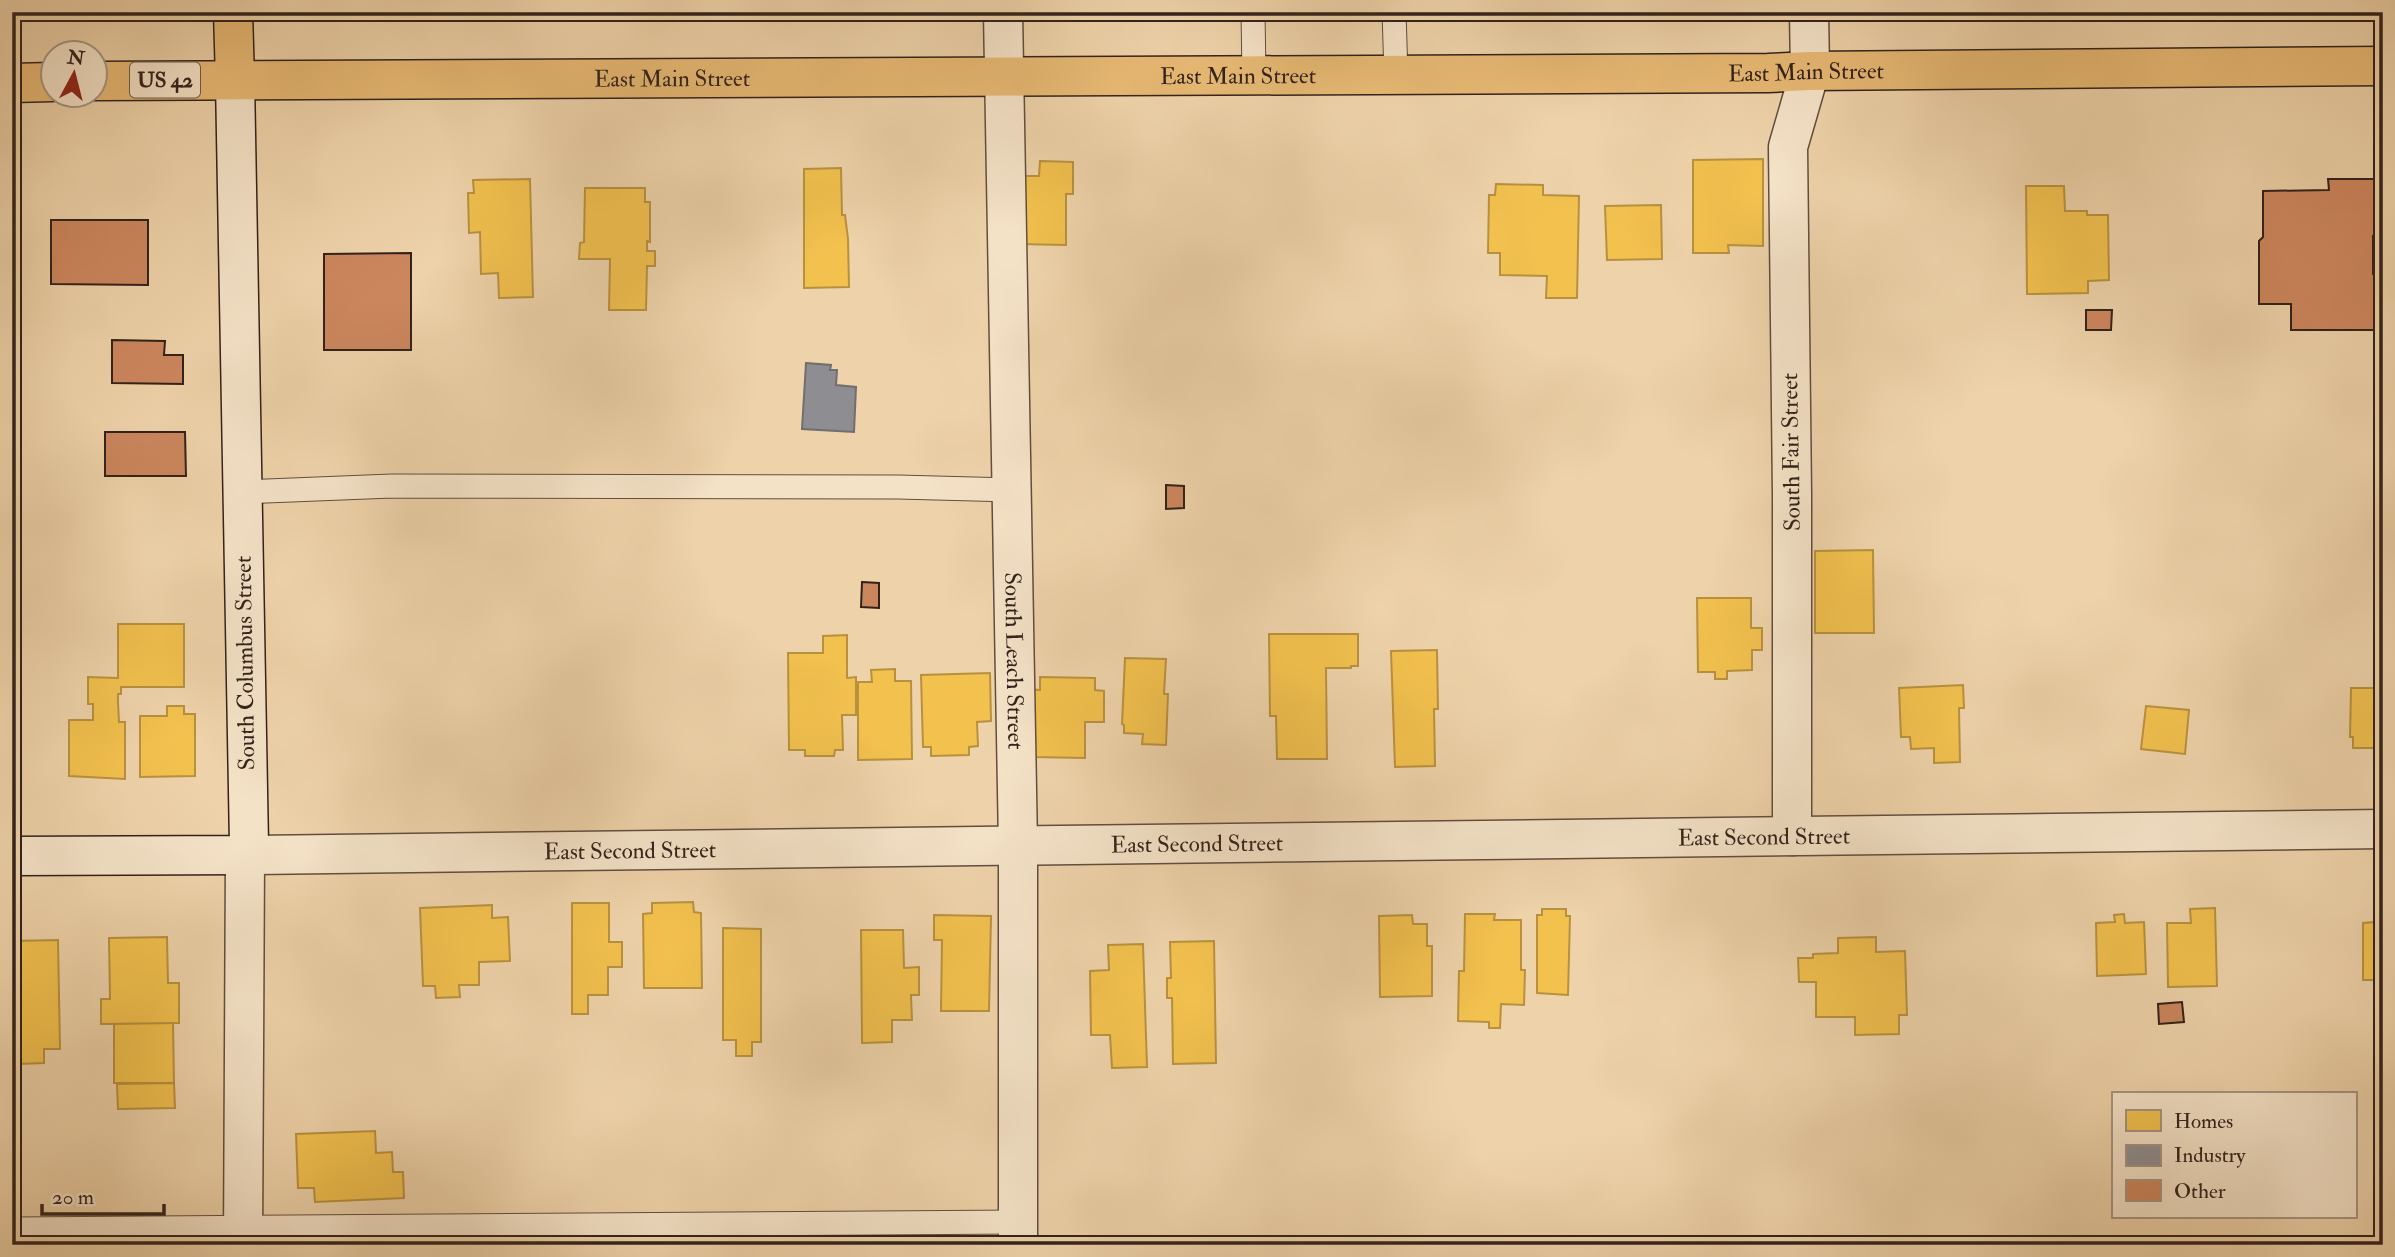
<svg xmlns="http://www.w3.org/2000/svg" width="2395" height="1257" font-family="'IM FELL Double Pica',serif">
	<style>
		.homes { fill: #f2c14e; stroke: #b8913f; stroke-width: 2 }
		.industry { fill: #8d8d92; stroke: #726d6f; stroke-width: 2 }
		.building { fill: #cc865e; stroke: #32221c; stroke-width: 2 }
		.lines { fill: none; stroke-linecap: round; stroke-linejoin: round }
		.service-casing { stroke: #614e3f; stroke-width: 25 }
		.minor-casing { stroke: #614e3f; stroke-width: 41 }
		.tertiary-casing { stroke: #614e3f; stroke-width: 41 }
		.secondary-casing { stroke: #32221c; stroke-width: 41 }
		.primary-casing { stroke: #32221c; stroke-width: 41 }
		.service { stroke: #f4e2c7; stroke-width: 23 }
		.minor { stroke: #f4e2c7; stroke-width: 38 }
		.tertiary { stroke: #f4e2c7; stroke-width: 38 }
		.secondary { stroke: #f4e2c7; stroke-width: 38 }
		.primary { stroke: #e7b974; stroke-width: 38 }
		.labels { text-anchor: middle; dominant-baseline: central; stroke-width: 7; stroke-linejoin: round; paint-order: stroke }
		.shield { fill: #f4e2c7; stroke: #6c5c4f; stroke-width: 2 }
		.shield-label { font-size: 21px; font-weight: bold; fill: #32221c }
		.street-label { font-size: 23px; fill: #32221c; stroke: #f4e2c7 }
	</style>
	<rect width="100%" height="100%" fill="#eed2a9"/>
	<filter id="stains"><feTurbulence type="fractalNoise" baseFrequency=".00286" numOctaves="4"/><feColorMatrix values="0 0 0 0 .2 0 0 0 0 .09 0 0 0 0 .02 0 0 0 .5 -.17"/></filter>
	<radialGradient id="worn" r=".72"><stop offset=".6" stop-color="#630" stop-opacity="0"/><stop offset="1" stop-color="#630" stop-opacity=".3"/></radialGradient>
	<path class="homes" d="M1763,159V246L1728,245L1729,253H1693V160Z
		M1040,161L1073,162V194H1066V245L1016,244L1021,176H1039Z
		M841,168L842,215H845L848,239L849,287L804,288V169Z
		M530,179L533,297L499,298L498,273L481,274L480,232L469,233L468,193H474L473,180Z
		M1496,184L1543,185V195L1579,196L1577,298H1546L1547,276L1500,275V253H1488L1489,195H1495Z
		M2026,186H2064L2065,211H2087V215H2108L2109,280L2088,281V293L2027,294Z
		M585,188H645V202H650V242L647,241V251H655V266H647L646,310H609L610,259H579L580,243L584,242Z
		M1661,205L1662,259L1607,260L1605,206Z
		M1873,550L1874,633H1815V551Z
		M1697,598H1751V628H1762V650H1752V670L1727,671V679H1715V672H1698Z
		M118,624H184V687H121V694H118V702L119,722H125V779L69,776V720H93V704H88V677L118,678Z
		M1269,634H1358V666H1351V668H1326L1327,759H1277L1276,716H1270Z
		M847,635V678L856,677V715H842L843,750H835L834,756H805V750H789L788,653H823V636Z
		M1437,650L1438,709H1434L1435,766L1395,767L1391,651Z
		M1125,658L1166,659L1164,694H1168L1166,745L1142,744L1143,734L1124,733V725L1122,724Z
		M895,669V681H911L912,759L858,760V682H872L871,670Z
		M990,673L991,721L977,722L978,746L969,747V755L931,756V747H923L921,675Z
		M1040,677L1095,678V690L1104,691V722H1085V758L1034,757L1026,689L1040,690Z
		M1963,685L1964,708H1959L1960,762L1934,763V748L1911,749L1910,737H1901L1899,688Z
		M2351,688H2383V751L2375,752V748H2353V737H2350Z
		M167,706H184V714H195V776L140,777V716H167Z
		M2146,706L2189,710L2185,754L2141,749Z
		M693,902L694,912L701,913L702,988H644L643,914L652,913V903Z
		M572,903H609V942H622V967H608V995H588V1014H572Z
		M492,905V918L508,917L510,961L479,962V985H459L460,997L436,998L435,986H423L420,908Z
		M2215,908L2217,986L2168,987L2167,923H2191L2190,909Z
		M1542,909H1566V916H1570L1568,995L1537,993V915H1542Z
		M2375,910H2383V980H2363V923L2375,922Z
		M1465,914H1495L1494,920H1521V970H1525L1524,1005L1501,1004L1500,1028H1489V1022L1458,1021L1459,971H1464Z
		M2124,914L2125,923L2144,922L2146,974L2097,976L2096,923L2115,922L2114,915Z
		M934,915L991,916L989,1011H941L942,940H934Z
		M1412,915L1413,924H1427V946H1432V996L1380,997L1379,916Z
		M723,928L761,929V1042H752V1056H736V1040H723Z
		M861,930H903L904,968L919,967V995H911L912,1020H892V1042L862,1043Z
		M167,937L168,983H179V1023L101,1024V999H110L109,938Z
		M1876,937V952L1905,951L1907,1015H1899V1034L1855,1035V1017H1816V982H1799L1798,958H1813V954L1838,953V938Z
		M58,940L60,1049H44V1063L19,1064V1048L12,1049V941Z
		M1214,941L1216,1063L1173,1064L1172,998H1167V978H1171L1170,942Z
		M1143,944L1147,1067L1112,1068L1110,1035H1091L1090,971L1109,970L1108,945Z
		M173,1023L174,1083H114V1024Z
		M174,1083L175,1108L118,1109L117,1084Z
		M375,1131L376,1153L392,1152L393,1172H403L404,1198L315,1202L314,1188H298L296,1134Z"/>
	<path class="industry" d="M806,363L831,365L830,370H837L836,385L856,387L854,432L802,429Z"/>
	<path class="building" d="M2328,179H2382V236H2373V274H2381V330H2291V304H2259V241L2263,237V191L2329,190Z
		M51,220H148V285L51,284Z
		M411,253V350H324V254Z
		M2086,310H2112L2111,330H2086Z
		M112,340L165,341L164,355H183V384L112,383Z
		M105,432H185L186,476H105Z
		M1166,485L1184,486V508L1166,509Z
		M862,582L879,583V608L861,607Z
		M2182,1002L2184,1022L2159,1024L2158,1004Z"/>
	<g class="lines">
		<defs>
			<path id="service" d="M1253,12L1254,76
				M1394,12L1396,75
				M243,492L392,486L898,487L1012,490
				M12,1229L1018,1222"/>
			<g id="minor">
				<path id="s1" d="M1003,12L1018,846V1245"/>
				<path d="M1792,836V495L1788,147L1810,71L1809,12"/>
				<path id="s2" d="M245,855L2383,829"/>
			</g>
			<path id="tertiary" d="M243,1245L245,855"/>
			<path id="secondary" d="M12,856L245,855L249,845L235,80"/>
			<g id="primary">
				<path d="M233,12L235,80"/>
				<path id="s3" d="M94,81L1768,73L1810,71L2383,66"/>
				<path d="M12,83L52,82"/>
			</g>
		</defs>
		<use href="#service" class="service-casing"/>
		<use href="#minor" class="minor-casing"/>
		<use href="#tertiary" class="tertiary-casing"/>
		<use href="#secondary" class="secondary-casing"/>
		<use href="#primary" class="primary-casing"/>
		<use href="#service" class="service"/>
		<use href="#minor" class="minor"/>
		<use href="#tertiary" class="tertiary"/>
		<use href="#secondary" class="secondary"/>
		<use href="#primary" class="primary"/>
	</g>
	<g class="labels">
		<rect class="shield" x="130" y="62.5" width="70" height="35" rx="5"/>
		<g class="shield-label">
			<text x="165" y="80">US 42</text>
		</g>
		<g class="street-label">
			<text stroke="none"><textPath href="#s3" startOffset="1712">East Main Street</textPath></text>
			<text stroke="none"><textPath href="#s3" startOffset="1144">East Main Street</textPath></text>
			<text stroke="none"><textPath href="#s3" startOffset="578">East Main Street</textPath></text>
			<text transform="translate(1791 452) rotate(-91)">South Fair Street</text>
			<text stroke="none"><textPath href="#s1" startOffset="649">South Leach Street</textPath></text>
			<text transform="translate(245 663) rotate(-91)">South Columbus Street</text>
			<text stroke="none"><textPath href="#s2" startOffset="1519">East Second Street</textPath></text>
			<text stroke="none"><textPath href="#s2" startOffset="952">East Second Street</textPath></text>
			<text stroke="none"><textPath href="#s2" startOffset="385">East Second Street</textPath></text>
		</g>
	</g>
	<rect width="2395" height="1257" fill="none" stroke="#eed2a9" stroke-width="42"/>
	<rect x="14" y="14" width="2367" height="1229" fill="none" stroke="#32221c" stroke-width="3.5"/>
	<rect x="21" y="21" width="2353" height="1215" fill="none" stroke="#32221c" stroke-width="2"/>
	<rect x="2112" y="1092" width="245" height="126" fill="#f4e2c7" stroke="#a69583" stroke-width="2"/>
	<rect x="2126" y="1110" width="35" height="21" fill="#f2c14e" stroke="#a69583" stroke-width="2"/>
	<text x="2174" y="1128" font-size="21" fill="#32221c">Homes</text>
	<rect x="2126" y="1145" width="35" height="21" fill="#8d8d92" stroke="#a69583" stroke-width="2"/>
	<text x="2174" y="1162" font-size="21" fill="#32221c">Industry</text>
	<rect x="2126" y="1180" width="35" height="21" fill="#cc865e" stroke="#a69583" stroke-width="2"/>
	<text x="2174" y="1198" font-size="21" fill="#32221c">Other</text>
	<g transform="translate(74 74) rotate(7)"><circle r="33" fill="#f4e2c7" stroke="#a69583" stroke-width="2"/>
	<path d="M0-5L12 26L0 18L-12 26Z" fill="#8f2418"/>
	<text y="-10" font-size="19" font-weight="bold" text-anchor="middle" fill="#32221c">N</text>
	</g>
	<path d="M42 1204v10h122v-10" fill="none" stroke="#32221c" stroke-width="3.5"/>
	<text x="52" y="1204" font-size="21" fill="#32221c" stroke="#f4e2c7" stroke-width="5" paint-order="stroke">20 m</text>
	<rect width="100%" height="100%" filter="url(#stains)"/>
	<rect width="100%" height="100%" fill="url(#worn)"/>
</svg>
